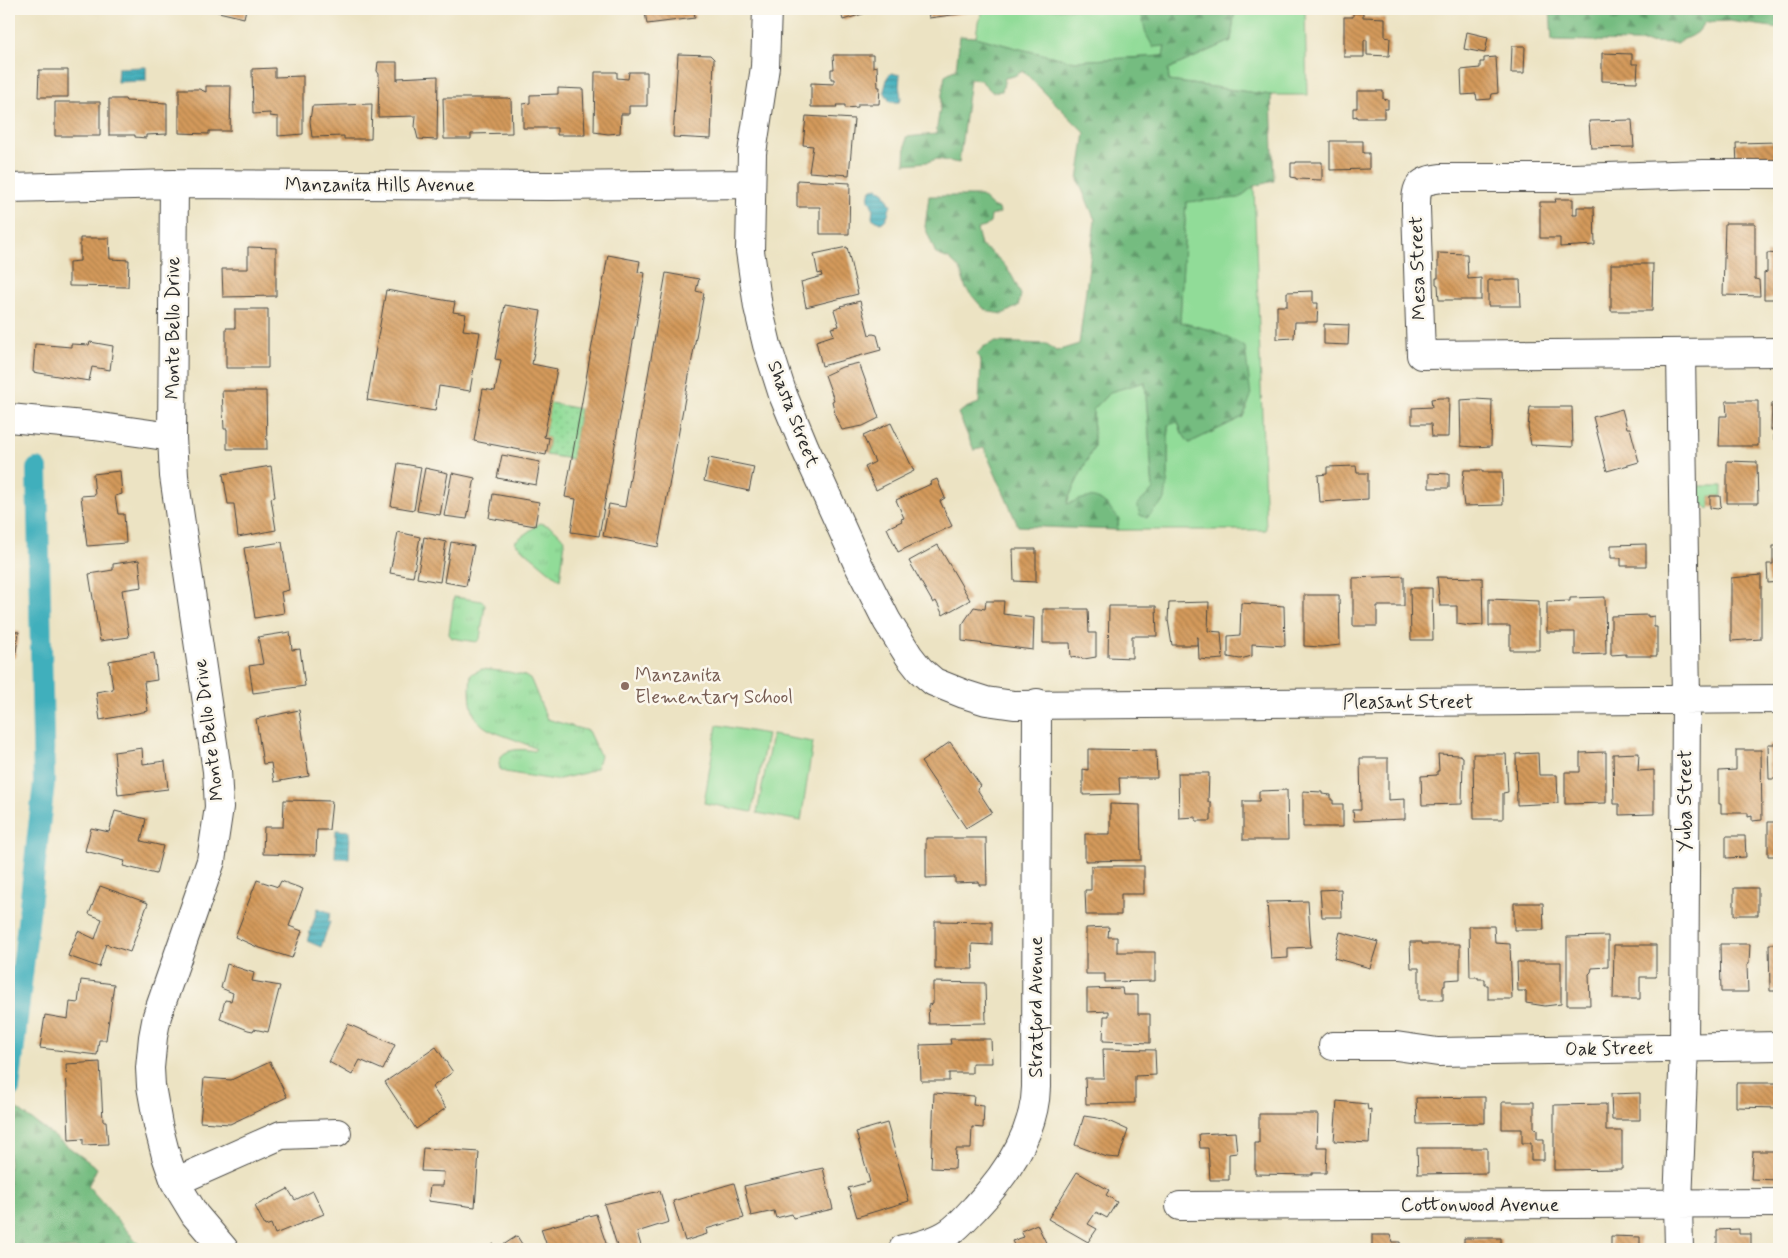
<svg xmlns="http://www.w3.org/2000/svg" width="1788" height="1258" font-family="Mynerve,sans-serif">
	<style>
		.grass { fill: #91dc98; stroke: #5e8462 }
		.forest { fill: url(#forest-firs); stroke: #507456 }
		.park { fill: url(#park-tufts); stroke: #5e8462 }
		.garden { fill: url(#garden-dots); stroke: #5e8462 }
		.water { fill: url(#water-rules); stroke: #366d74 }
		.lines { fill: none; stroke-linecap: round; stroke-linejoin: round }
		.stream { stroke: #40afbc; stroke-width: 6 }
		.canal { stroke: #40afbc; stroke-width: 22 }
		.building { fill: url(#building-back-hatch) }
		.minor-casing { stroke: #484742; stroke-width: 30 }
		.minor { stroke: #fff; stroke-width: 28 }
		.education-dot { fill: #8d6e63; stroke: #fbf7ec; stroke-width: 2 }
		.labels { text-anchor: middle; dominant-baseline: central; stroke-width: 5; stroke-linejoin: round; paint-order: stroke }
		.street-label { font-size: 19px; fill: #2b2b2b; stroke: #fbf7ec }
		.education-label { font-size: 19px; fill: #785e54; stroke: #fbf7ec; text-anchor: start }
	</style>
	<defs>
		<pattern id="forest-firs" width="22" height="20" patternUnits="userSpaceOnUse" patternTransform="scale(1.25)"><rect width="22" height="20" fill="#74bc80"/><path d="M5 1l3.5 6h-7zM16 11l3.5 6h-7z" fill="#5f9969"/></pattern>
		<pattern id="park-tufts" width="24" height="20" patternUnits="userSpaceOnUse" patternTransform="scale(1.25)"><rect width="24" height="20" fill="#91dc98"/><path d="M3 7l-1-3M5 7V3M7 7l1-3M15 17l-1-3M17 17v-4M19 17l1-3" fill="none" stroke="#7dbd83"/></pattern>
		<pattern id="garden-dots" width="8" height="8" patternUnits="userSpaceOnUse" patternTransform="scale(1.25)"><rect width="8" height="8" fill="#91dc98"/><path d="M2 2h.1M6 6h.1" fill="none" stroke="#7dbd83" stroke-width="1.8" stroke-linecap="round"/></pattern>
		<pattern id="water-rules" width="6" height="5" patternUnits="userSpaceOnUse" patternTransform="scale(1.25)"><rect width="6" height="5" fill="#40afbc"/><path d="M0 2.5h6" fill="none" stroke="#368f99"/></pattern>
		<pattern id="building-back-hatch" width="6" height="6" patternUnits="userSpaceOnUse" patternTransform="scale(1.25)"><rect width="6" height="6" fill="#d49a5b"/><path d="M-1 5l2 2M0 0l6 6M5-1l2 2" fill="none" stroke="#ac7e4b"/></pattern>
	</defs>
	<rect width="100%" height="100%" fill="#fbf7ec"/>
	<filter id="ink" filterUnits="userSpaceOnUse"><feTurbulence type="fractalNoise" baseFrequency=".02" numOctaves="2"/><feDisplacementMap in="SourceGraphic" scale="10" xChannelSelector="R" yChannelSelector="G"/><feConvolveMatrix kernelMatrix="1 2 1 2 8 2 1 2 1" color-interpolation-filters="sRGB"/></filter>
	<filter id="wash" filterUnits="userSpaceOnUse"><feTurbulence type="fractalNoise" baseFrequency=".0096" numOctaves="4" result="noise"/><feDisplacementMap in="SourceGraphic" scale="20" xChannelSelector="R" yChannelSelector="G"/><feGaussianBlur stdDeviation="1.12" result="paint"/><feColorMatrix in="noise" values="0 0 0 0 0 0 0 0 0 0 0 0 0 0 0 0 0 1.4 0 .05"/><feComposite in="paint" operator="in"/></filter>
	<g filter="url(#wash)">
		<rect width="100%" height="100%" fill="#ece3c3"/>
		<path class="grass" d="M982,9H1144L1141,12L1165,46L1163,56L1073,61L1020,49L976,37L978,22L982,14Z
			M1235,9H1305L1307,95H1271L1169,81L1168,69L1231,41Z
			M1254,186L1266,530H1117L1119,519L1067,505L1069,497L1094,446L1093,410L1110,392L1145,381L1153,490L1140,515L1168,476V425L1178,421L1182,433L1189,443L1243,417L1214,331L1180,323L1186,201L1239,198Z
			M1694,486H1722V496H1710V508L1708,509L1704,505L1701,506L1695,504Z
			M717,725L767,734L752,812L704,803Z
			M772,735L813,742L801,821L757,813Z"/>
		<path class="forest" d="M1144,9H1235L1231,41L1168,69L1169,81L1271,95L1274,181L1254,186L1239,198L1186,202L1180,322L1214,331L1245,347L1251,396L1243,417L1189,443L1182,433L1178,422L1168,425V476L1165,500L1147,518L1140,515L1137,505L1153,490L1145,382L1110,392L1093,410L1094,446L1069,497L1067,504C1073,502 1080,499 1087,498C1101,495 1111,510 1119,519L1117,530L1018,526L984,448L974,450L958,413L968,407L979,403L981,362L977,354L983,347L994,342L1047,344L1056,351L1079,344L1095,220L1078,180L1085,133L1023,71L1014,76L1005,78L1002,91L992,92L980,80L970,79L959,163L937,159L927,162L905,164L906,137L936,134L945,75L956,69L960,36L976,37L1020,49L1073,61L1163,56L1165,46L1153,47L1146,34L1141,12Z
			M1550,9H1779V28L1729,21L1706,22L1697,33L1676,43L1552,40Z
			M929,196H981L992,206L999,209L1000,213L991,216L990,223L985,227L977,229L981,246C1003,259 1011,271 1021,295L1018,306L1003,314L990,312L982,307L966,289L960,269L949,259L936,254L925,227Z
			M9,1103L97,1168L88,1186L143,1249H9Z"/>
		<path class="park" d="M540,523C552,526 558,531 565,541L560,580L514,542Z
			M454,597L482,601L485,605L480,639L476,642L452,638L449,634Z
			M482,669L509,672L525,676L531,680L547,719L588,731L600,756L596,768L585,773L555,780L505,772L500,769C494,748 521,748 534,751L536,749C492,726 465,738 471,674Z"/>
		<path class="garden" d="M550,403L580,409L572,459L546,455L549,438L544,437Z"/>
		<path class="water" d="M146,67V81L117,82L118,68Z
			M891,73L900,75L899,86L901,98L899,102H890L884,91L888,76Z
			M878,188L883,191L891,205C888,212 888,221 880,223L872,218L873,208C870,200 865,197 872,189Z
			M336,830L350,831L349,858H335Z
			M318,908L331,913L328,921L330,922L321,947L307,941Z"/>
		<g class="lines">
			<path class="stream" d="M1769,9L1779,11"/>
			<path class="canal" d="M9,1089L44,783L37,469"/>
		</g>
		<g id="blocks">
			<path class="building" d="M206,9H246L244,18Z
				M648,9H694L695,18L647,24L645,12L648,11Z
				M840,9H879L843,20Z
				M928,9H974V12L929,18Z
				M1353,13H1363V17L1385,18V37L1390,38L1389,56L1367,55V40H1364V57H1344V17H1353Z
				M1467,32L1488,37L1485,53L1464,49Z
				M1512,46H1525L1524,73H1511Z
				M1602,53L1632,54V64H1638L1637,82L1602,81Z
				M678,54L710,55L714,59L711,139L673,137Z
				M833,55H873V67L877,66L878,87H880L879,104H858V107L845,108V105H836L837,107H811V83L834,84V79H831V69H834Z
				M1496,57L1498,93L1492,94L1491,99L1477,100L1476,94L1462,95L1461,70L1480,68V62H1484V58Z
				M378,62H397V80H398V78L438,76L437,140L418,139L415,127L416,116L378,117L379,74L377,71Z
				M275,68V77L303,76V134L278,136V117L270,116V113L253,114L252,69Z
				M39,70H68V97H38Z
				M595,72H617V78L628,79L629,72H647V106H629V114H621L620,133L608,134L594,132Z
				M206,86H231L230,131H209V134L179,133V89H199L206,92Z
				M558,88L583,89L585,135H557V128H523V104L530,103V95L558,94Z
				M1357,91H1383V99L1388,100V109H1384V118H1357V116L1353,117V108H1357Z
				M443,98H508L511,99L512,133L471,134V139H444Z
				M109,99H125L126,101L167,103V134L146,135V138L135,137V135H109Z
				M55,102H100V136H55Z
				M372,104L371,139H344V136L312,137L310,121L312,106Z
				M806,116L854,119L849,175L809,172L813,146L803,145Z
				M1632,120L1634,147L1591,148L1589,121Z
				M1330,141H1363V153H1369V169L1330,170Z
				M1779,142V164L1737,166L1736,143Z
				M1296,162H1322V180L1296,179V178L1291,177V163H1296Z
				M797,180L850,183L849,234H820V207H797Z
				M1555,199H1573V215H1577V207H1594L1595,245L1560,247V238H1540V202H1556Z
				M1725,223H1755V279L1759,280L1760,296L1723,295Z
				M80,238H109L110,259L129,260L128,287L69,286V262L80,261Z
				M248,247L276,248V296L223,297L222,269H248Z
				M847,247L858,294L806,307L801,282L822,276L821,273L818,274L814,254Z
				M1438,253L1467,254L1468,279L1481,278V300H1439L1438,285L1436,284V278H1438Z
				M1767,253L1779,254V299H1764V273L1767,272Z
				M608,255L640,261L638,272L645,273L599,536L571,532L576,499L565,497Z
				M1611,264H1653L1652,311H1611Z
				M666,273L699,279L696,291L704,293L658,547L603,536L609,504L625,507Z
				M1488,280H1520L1521,306H1488Z
				M386,290L455,302L453,312L466,314L463,330L480,332L470,391L439,386L435,411L367,400Z
				M1313,291V303H1318L1317,322H1295L1294,338L1277,339V306H1287V292Z
				M860,301L869,335L873,334L877,335L881,350L822,366L816,341L834,335L831,328L839,326L834,310L842,307L841,306Z
				M505,305L541,311L532,364L557,369L544,437L549,438L546,455L474,441L483,389L495,391L501,360L495,359Z
				M235,309H268V368H226V328H235Z
				M1324,324L1349,325L1348,345L1324,344Z
				M90,342L113,346L110,370L92,367L89,381L33,372L35,344L71,347V344L89,345Z
				M859,363L879,418L863,426L842,430L836,418L832,401L834,400L825,375L842,367Z
				M222,391H266L267,449H227V429H224Z
				M1439,398H1449L1448,437H1432L1431,424H1412V408L1432,407L1431,399Z
				M1475,399L1492,400L1491,446L1475,447L1461,446L1460,400Z
				M1726,401H1758V446H1719L1720,416H1727Z
				M1779,402V440H1774V430H1771L1772,403Z
				M1530,407H1572L1573,447L1531,445L1528,427Z
				M1622,409L1627,428H1630L1639,462L1607,471L1593,417Z
				M891,423L914,471L876,490L865,467L875,462L863,436Z
				M502,455L540,462L536,485L497,478Z
				M709,458L754,467L749,491L704,481Z
				M1727,461L1757,462L1758,503H1727Z
				M398,463L421,467L414,510L391,506Z
				M271,466L275,497L271,498L276,530L238,537L234,504H228L223,474Z
				M1356,466L1357,473H1368V499L1320,502L1318,475L1327,474V467Z
				M425,468L448,473L440,515L417,511Z
				M1464,470H1482V472H1502L1503,505L1464,506L1462,490Z
				M120,471L122,494L115,496L118,514H124L126,543L87,546L81,496L95,495L93,474Z
				M452,473L475,478L467,519L444,516Z
				M1429,473L1449,474V488H1429Z
				M937,479L945,498L940,501L952,526L898,552L887,528L902,521L901,519L904,518L896,500L931,484L930,482Z
				M493,494L539,502L535,526L489,518Z
				M1710,496H1720L1721,506L1718,509L1710,508Z
				M398,532L420,537L413,577L390,573Z
				M424,537L446,542L440,582L417,578Z
				M282,542L289,590L281,592L284,613L255,618L244,548Z
				M451,542L474,546L466,586L444,582Z
				M1646,544V566H1621V558H1611V545Z
				M938,545L970,600L943,615L936,601L933,603L909,561Z
				M1773,546H1779V582L1768,583L1767,564H1773Z
				M1013,549H1036V582L1014,581Z
				M139,560L142,587L122,590L129,637L100,641L89,574L113,570V564Z
				M1761,575V639L1731,641V578Z
				M1404,576V606H1377V626H1353V578Z
				M1437,577L1482,578L1483,625L1470,626L1457,624V606H1440Z
				M1410,588H1432L1433,640H1411Z
				M1304,595H1339L1340,645L1322,647L1304,646Z
				M1605,597L1606,654L1575,655V632H1547V602L1570,601V598Z
				M1489,599L1539,601V650H1510V626H1489Z
				M986,601H1004L1003,614L1034,618L1033,650L962,641V625L974,607L985,609Z
				M1209,602L1208,631L1221,632L1223,659L1211,660L1199,659L1198,637H1197V645H1172L1168,620L1169,603Z
				M1241,603L1284,606L1285,646L1252,644V656L1240,659L1228,657V636L1240,635Z
				M1109,606H1156L1157,636H1132V658L1108,657Z
				M1043,609H1088L1089,633H1096V657L1084,659L1071,657L1070,643H1043Z
				M1648,615V617L1654,616V627H1657V656H1626V654L1611,655V616Z
				M9,631L19,632L15,658L9,657Z
				M290,632L292,650L300,649L305,686L253,693L249,666L263,664L258,637Z
				M154,653L157,680L144,682L148,711L100,720L96,692L113,689L109,661Z
				M299,710L309,776L274,782L271,763L263,764L256,719Z
				M950,742L981,786L977,789L992,812L966,828L921,762Z
				M1768,744H1779V779H1769Z
				M142,748L143,764L165,761L168,789L118,795L114,752Z
				M1088,749L1156,750L1157,778H1119L1120,794L1083,795V769L1088,770Z
				M1736,750H1761L1762,820L1752,821V816L1748,817V813H1721V804H1719V771L1736,770Z
				M1606,752V803L1565,804V772H1580V753Z
				M1538,753L1539,775H1557L1558,803L1517,805L1516,754Z
				M1639,753L1638,771L1654,770V814L1619,815V804H1614L1613,754Z
				M1438,754L1460,755L1463,757L1462,804L1422,805L1421,776L1437,775V771H1439Z
				M1473,754H1506L1508,792L1503,793V819H1474Z
				M1360,758H1388V800L1405,799V819L1354,821L1353,810H1361Z
				M1178,773H1209L1208,802H1211V821H1196V817L1179,818Z
				M1287,790L1288,840H1243V801H1259V791Z
				M1303,791L1322,792V794L1331,795V800H1333V804H1343V827H1303Z
				M284,800L332,801L329,830H317L316,855L263,854L264,827H283Z
				M1110,804L1140,805L1141,860L1085,861V834H1110Z
				M115,811L146,819L141,841L163,846L156,874L123,866L125,861L85,851L91,828L109,832Z
				M1768,822H1779V856H1768Z
				M1726,836H1745L1746,857L1726,858Z
				M926,838H986L987,885H979V882L955,883V877L926,878Z
				M1091,866H1144V894H1121V915H1086L1085,890H1091Z
				M257,880L278,887L281,881L303,889L289,926L302,931L292,958L257,947L235,937Z
				M100,886L148,903L130,952L106,944L99,967L68,956L78,931L95,939L102,919L89,914Z
				M1734,888H1758V915H1734Z
				M1341,889L1342,917H1322L1320,890Z
				M1308,901L1311,947L1288,948V958L1271,959L1267,902Z
				M1514,903H1543L1544,930H1514Z
				M935,921L992,922V945L972,944L973,969H935Z
				M1469,926H1494L1495,943L1510,944L1512,999H1488V985H1485V979H1478V977H1470Z
				M1109,927L1108,937H1117V952H1155V981L1105,982V974H1086V928Z
				M1340,932L1378,942L1370,968L1334,958Z
				M1608,936V967L1592,968L1591,972L1589,974L1590,1005H1567V937Z
				M1410,942H1422V944H1460V979L1445,980V986H1443V1000H1419V968H1411Z
				M1720,944H1750L1749,964L1747,965L1748,992H1721Z
				M1769,944H1779V991H1770Z
				M1614,945H1656V977H1640V999H1613Z
				M1517,962H1561V1004L1545,1006L1526,1003V991H1518Z
				M227,964L254,973L252,981L280,986L268,1032L254,1029L253,1031L248,1030L220,1019L225,1000L231,1001L233,993L221,988Z
				M81,980L114,984L106,1040H99L97,1055L40,1048L45,1015L68,1019L70,1002L78,1003Z
				M933,982L985,983L986,1023L929,1024L928,1005L933,1004Z
				M1122,988L1123,995H1138V1014H1150V1043L1103,1041L1104,1016H1109V1011L1087,1012V989Z
				M348,1024L395,1045L383,1070L360,1060L352,1075L329,1062Z
				M950,1039H991L992,1063H972V1073H949V1081H921L920,1045L951,1044Z
				M436,1047L453,1072L432,1087L446,1108L416,1129L385,1082Z
				M1103,1049L1155,1050L1156,1075L1135,1076V1103L1086,1104L1085,1078H1104Z
				M100,1062L103,1121H106L108,1144L83,1145V1139L69,1140L66,1064Z
				M270,1062L287,1097L230,1124L200,1122L204,1078L231,1080Z
				M1736,1083H1777V1108L1736,1107Z
				M934,1093L974,1096L973,1105L984,1106L983,1128L972,1127L971,1149H956L955,1169L931,1168Z
				M1640,1093V1120H1612L1611,1094Z
				M1485,1097V1123L1417,1124L1416,1098Z
				M1337,1101L1367,1104L1368,1110L1371,1109L1369,1143L1334,1141Z
				M1502,1102H1534V1128L1537,1129V1139H1544V1160H1531V1143H1522V1129H1502Z
				M1606,1104V1131H1622V1169L1554,1170V1105Z
				M1259,1114H1318L1317,1147H1327L1326,1173H1312V1175L1255,1174V1143H1259Z
				M1084,1116L1104,1119L1128,1130L1119,1158L1107,1157L1075,1145Z
				M887,1123L909,1201L857,1217L848,1188L870,1182L856,1132Z
				M1235,1132L1237,1153L1229,1154V1180H1210L1208,1148H1200L1199,1134Z
				M423,1148L479,1152L475,1207L428,1201L430,1186H443L444,1172L421,1171Z
				M1417,1148H1487V1173L1418,1174Z
				M1777,1148H1779V1180L1751,1179L1753,1151H1777Z
				M823,1168L833,1209L793,1218L792,1214L776,1218L774,1211L751,1216L744,1186Z
				M1077,1172L1109,1190L1106,1195L1117,1202L1107,1218L1096,1212L1088,1224L1097,1229L1088,1242L1048,1219Z
				M734,1183L744,1218L706,1229L707,1234L685,1241L673,1201Z
				M288,1189L295,1200L313,1191L324,1214L275,1234L271,1224L265,1226L255,1206Z
				M660,1191L669,1222L637,1232L642,1249H618L604,1204Z
				M596,1214L608,1249H548L541,1229Z
				M1037,1224L1049,1249H1016L1012,1241L1024,1237L1021,1231Z
				M1739,1229V1234H1751V1249H1717V1230Z
				M1372,1235H1390L1392,1242H1400L1401,1249H1372Z
				M517,1236L525,1249H485L494,1244L497,1249Z
				M1611,1236L1640,1237V1249H1611Z
				M1464,1238H1501V1249H1464Z"/>
		</g>
	</g>
	<g filter="url(#ink)">
		<use href="#blocks" fill-opacity="0" stroke="#484742" stroke-width="1"/>
		<g class="lines">
			<defs>
				<path id="minor" d="M767,9L765,67L752,153L750,251L758,307L767,345L783,395L805,448L857,562L887,621L909,656L920,670L934,682L964,694L986,701L1014,705L1779,699
					M1779,174H1704L1574,178H1442C1418,181 1416,185 1416,208L1421,355L1779,352
					M174,184L172,437L174,476L217,771L219,807L211,861L157,1016L153,1037L150,1068L151,1086L158,1125L166,1156L175,1182L195,1215L224,1249
					M9,188L174,184L551,186L751,184
					M9,418L94,426L172,437
					M1333,1046H1396L1438,1052L1779,1046
					M175,1182L281,1135L337,1133
					M1180,1206L1779,1203
					M903,1249C918,1246 937,1241 950,1232C959,1226 967,1216 975,1208C1006,1175 1035,1134 1036,1087L1037,703
					M1679,1249L1678,1204L1684,1047L1686,700L1681,353"/>
			</defs>
			<use href="#minor" class="minor-casing"/>
			<use href="#minor" class="minor"/>
		</g>
	</g>
	<circle class="education-dot" cx="625" cy="686" r="5"/>
	<g class="labels">
		<g class="street-label">
			<text x="380" y="185">Manzanita Hills Avenue</text>
			<text transform="translate(1418 268) rotate(-92)">Mesa Street</text>
			<text transform="translate(173 328) rotate(-90)">Monte Bello Drive</text>
			<text transform="translate(793 414) rotate(69)">Shasta Street</text>
			<text x="1408" y="702">Pleasant Street</text>
			<text transform="translate(209 730) rotate(-97)">Monte Bello Drive</text>
			<text transform="translate(1685 801) rotate(-90)">Yuba Street</text>
			<text transform="translate(1036 1007) rotate(-90)">Stratford Avenue</text>
			<text transform="translate(1609 1049) rotate(-1)">Oak Street</text>
			<text x="1480" y="1205">Cottonwood Avenue</text>
		</g>
		<g class="education-label">
			<text x="635" y="675">Manzanita<tspan x="635" dy="22">Elementary School</tspan></text>
		</g>
	</g>
	<rect width="1788" height="1258" fill="none" stroke="#fbf7ec" stroke-width="30"/>
</svg>
